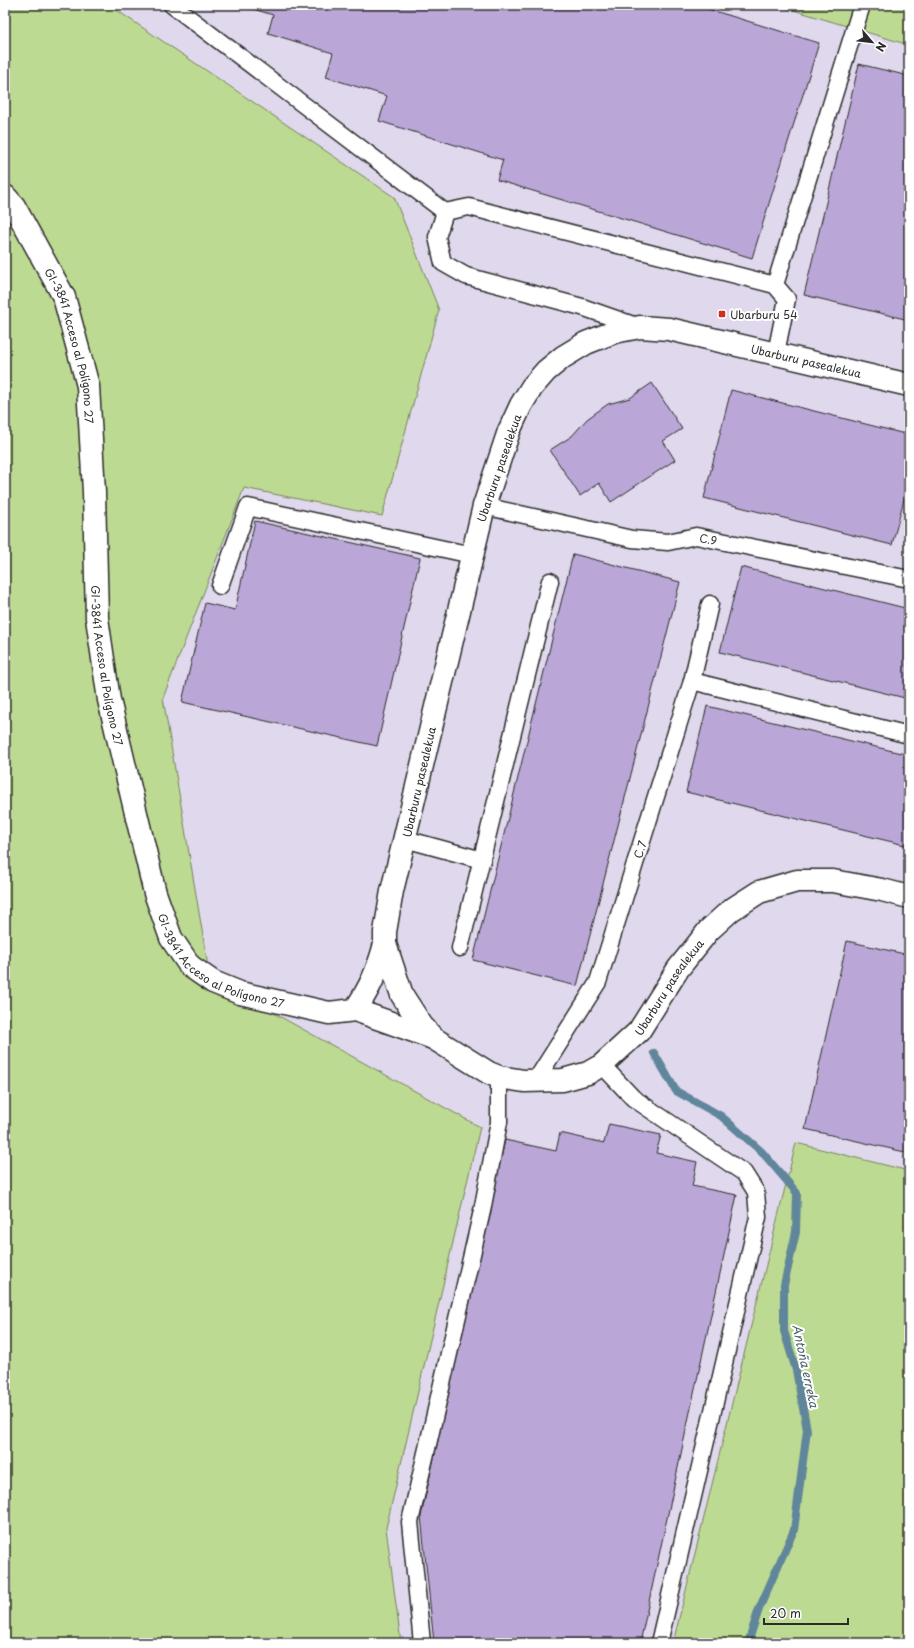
<svg xmlns="http://www.w3.org/2000/svg" width="914" height="1648" font-family="'Playpen Sans',sans-serif">
	<style>
		.built { fill: #e0d8ed }
		.green { fill: #bdda92; stroke: #74825e }
		.lines { fill: none; stroke-linecap: round; stroke-linejoin: round }
		.stream { stroke: #61869b; stroke-width: 8 }
		.building { fill: #baa7d7; stroke: #2b2b2b }
		.lane-casing { stroke: #2b2b2b; stroke-width: 19 }
		.street-casing { stroke: #2b2b2b; stroke-width: 25 }
		.secondary-casing { stroke: #2b2b2b; stroke-width: 25 }
		.lane { stroke: #fff; stroke-width: 16 }
		.street { stroke: #fff; stroke-width: 22 }
		.secondary { stroke: #fff; stroke-width: 22 }
		.poi-dot { fill: #c8321e; stroke: #fff; stroke-width: 1.5 }
		.labels { text-anchor: middle; dominant-baseline: central; stroke-width: 4; stroke-linejoin: round; paint-order: stroke }
		.poi-label { font-size: 11px; fill: #2b2b2b; stroke: #fff; text-anchor: start }
		.street-label { font-size: 11px; fill: #2b2b2b; stroke: #fff }
		.water-label { font-size: 12px; font-style: italic; fill: #4a606c; stroke: #fff }
	</style>
	<rect width="100%" height="100%" fill="#f1edf7"/>
	<filter id="ink" filterUnits="userSpaceOnUse"><feTurbulence type="fractalNoise" baseFrequency=".025" numOctaves="2"/><feDisplacementMap in="SourceGraphic" scale="8" xChannelSelector="R" yChannelSelector="G"/><feConvolveMatrix kernelMatrix="1 2 1 2 8 2 1 2 1" color-interpolation-filters="sRGB"/></filter>
	<g filter="url(#ink)">
		<path class="built" d="M109,5H777L909,45V1171L796,1143L673,1643H401L386,1528L480,1127L210,978L163,698L244,488L382,515L394,197Z"/>
		<path class="green" d="M5,5H109L394,197L439,310L382,516L244,488L163,698L210,978L480,1127L386,1528L401,1643H5Z
			M777,5H909V45Z
			M796,1143L909,1171V1643H673Z"/>
		<g class="lines">
			<path class="stream" d="M654,1053L676,1091L721,1116L762,1152L797,1193L796,1232L784,1285V1331L796,1370L807,1430L794,1530L759,1609L748,1643"/>
		</g>
		<path class="building" d="M240,5H695L819,43L752,258L497,180L503,160L379,121L387,96L326,77L333,53L268,33L273,15Z
			M859,64L909,76V320L804,295Z
			M652,383L682,429L663,441L675,460L611,502L599,483L580,496L550,450L572,436L587,419L608,404L630,398Z
			M731,390L909,435V480L892,545L704,498Z
			M255,521L420,558L377,746L182,702L205,603L235,610Z
			M573,554L680,582L577,986L473,960Z
			M741,567L909,609V699L720,652Z
			M707,706L909,755V846L686,792Z
			M847,941L909,955V1153L805,1129Z
			M609,1124L661,1135L656,1153L697,1162L692,1186L737,1195L640,1643H434L421,1516L505,1140L556,1151L560,1133L604,1143Z"/>
		<g class="lines">
			<defs>
				<g id="lane">
					<path d="M172,5L445,212"/>
					<path d="M775,285L861,8V5"/>
					<path d="M639,327L582,307L466,276L443,263L437,237L445,212L469,207L775,285L787,299L776,353"/>
					<path id="s1" d="M484,506L632,539L668,542L696,536L909,579"/>
					<path d="M220,586L248,507L472,555"/>
					<path d="M692,681L909,735"/>
					<path d="M405,839L482,860"/>
					<path d="M460,948L550,581"/>
					<path d="M602,1065L633,1098L744,1173L756,1192L758,1217L659,1643"/>
					<path id="s2" d="M536,1080L598,982L692,681L710,604"/>
					<path d="M422,1643L410,1522L482,1211L499,1122V1077"/>
				</g>
				<g id="street">
					<path id="s3" d="M909,385L669,329L640,327L614,332L586,343L563,357L546,371L532,387L521,405L509,431L484,506L392,891L385,932V944L402,995L422,1026L433,1038L489,1073L499,1077L524,1081L563,1080L588,1073L602,1065L639,1031L678,969L709,930L731,910L759,892L797,881H833L882,890L909,897"/>
				</g>
				<g id="secondary">
					<path id="s4" d="M5,196L14,206L64,297L88,386L94,492L97,618L109,700L155,893L171,938L190,966L213,982L240,993L329,1013L355,1010"/>
					<path d="M355,1010L433,1038"/>
					<path d="M355,1010C370,988 378,970 385,944"/>
				</g>
			</defs>
			<use href="#lane" class="lane-casing"/>
			<use href="#street" class="street-casing"/>
			<use href="#secondary" class="secondary-casing"/>
			<use href="#lane" class="lane"/>
			<use href="#street" class="street"/>
			<use href="#secondary" class="secondary"/>
		</g>
	</g>
	<rect class="poi-dot" x="718" y="310" width="8" height="8" rx="2"/>
	<g class="labels">
		<g class="poi-label">
			<text x="730" y="314">Ubarburu 54</text>
		</g>
		<g class="street-label">
			<text stroke="none"><textPath href="#s4" startOffset="166">GI-3841 Acceso al Polígono 27</textPath></text>
			<text transform="translate(806 361) rotate(13)">Ubarburu pasealekua</text>
			<text transform="translate(499 468) rotate(-71)">Ubarburu pasealekua</text>
			<text stroke="none"><textPath href="#s1" startOffset="229">C.9</textPath></text>
			<text stroke="none"><textPath href="#s4" startOffset="490">GI-3841 Acceso al Polígono 27</textPath></text>
			<text transform="translate(419 782) rotate(-77)">Ubarburu pasealekua</text>
			<text stroke="none"><textPath href="#s2" startOffset="255">C.7</textPath></text>
			<text stroke="none"><textPath href="#s4" startOffset="826">GI-3841 Acceso al Polígono 27</textPath></text>
			<text stroke="none"><textPath href="#s3" startOffset="1374">Ubarburu pasealekua</textPath></text>
		</g>
		<g class="water-label">
			<text transform="translate(806 1366) rotate(78)">Antoña erreka</text>
		</g>
	</g>
	<rect width="914" height="1648" fill="none" stroke="#fff" stroke-width="20"/>
	<rect x="10" y="10" width="894" height="1628" fill="none" stroke="#2b2b2b" stroke-width="1.5" filter="url(#ink)"/>
	<g transform="translate(872 42) rotate(118)" stroke="#ffffff" stroke-width="3" paint-order="stroke">
	<path d="M0-3L7 15L0 10L-7 15Z" fill="#2b2b2b"/>
	<text y="-6" font-size="11" font-weight="bold" text-anchor="middle" fill="#2b2b2b">N</text>
	</g>
	<path d="M764 1618v6h84v-6" fill="none" stroke="#2b2b2b" stroke-width="2"/>
	<text x="770" y="1618" font-size="12" fill="#2b2b2b" stroke="#ffffff" stroke-width="3" paint-order="stroke">20 m</text>
</svg>
